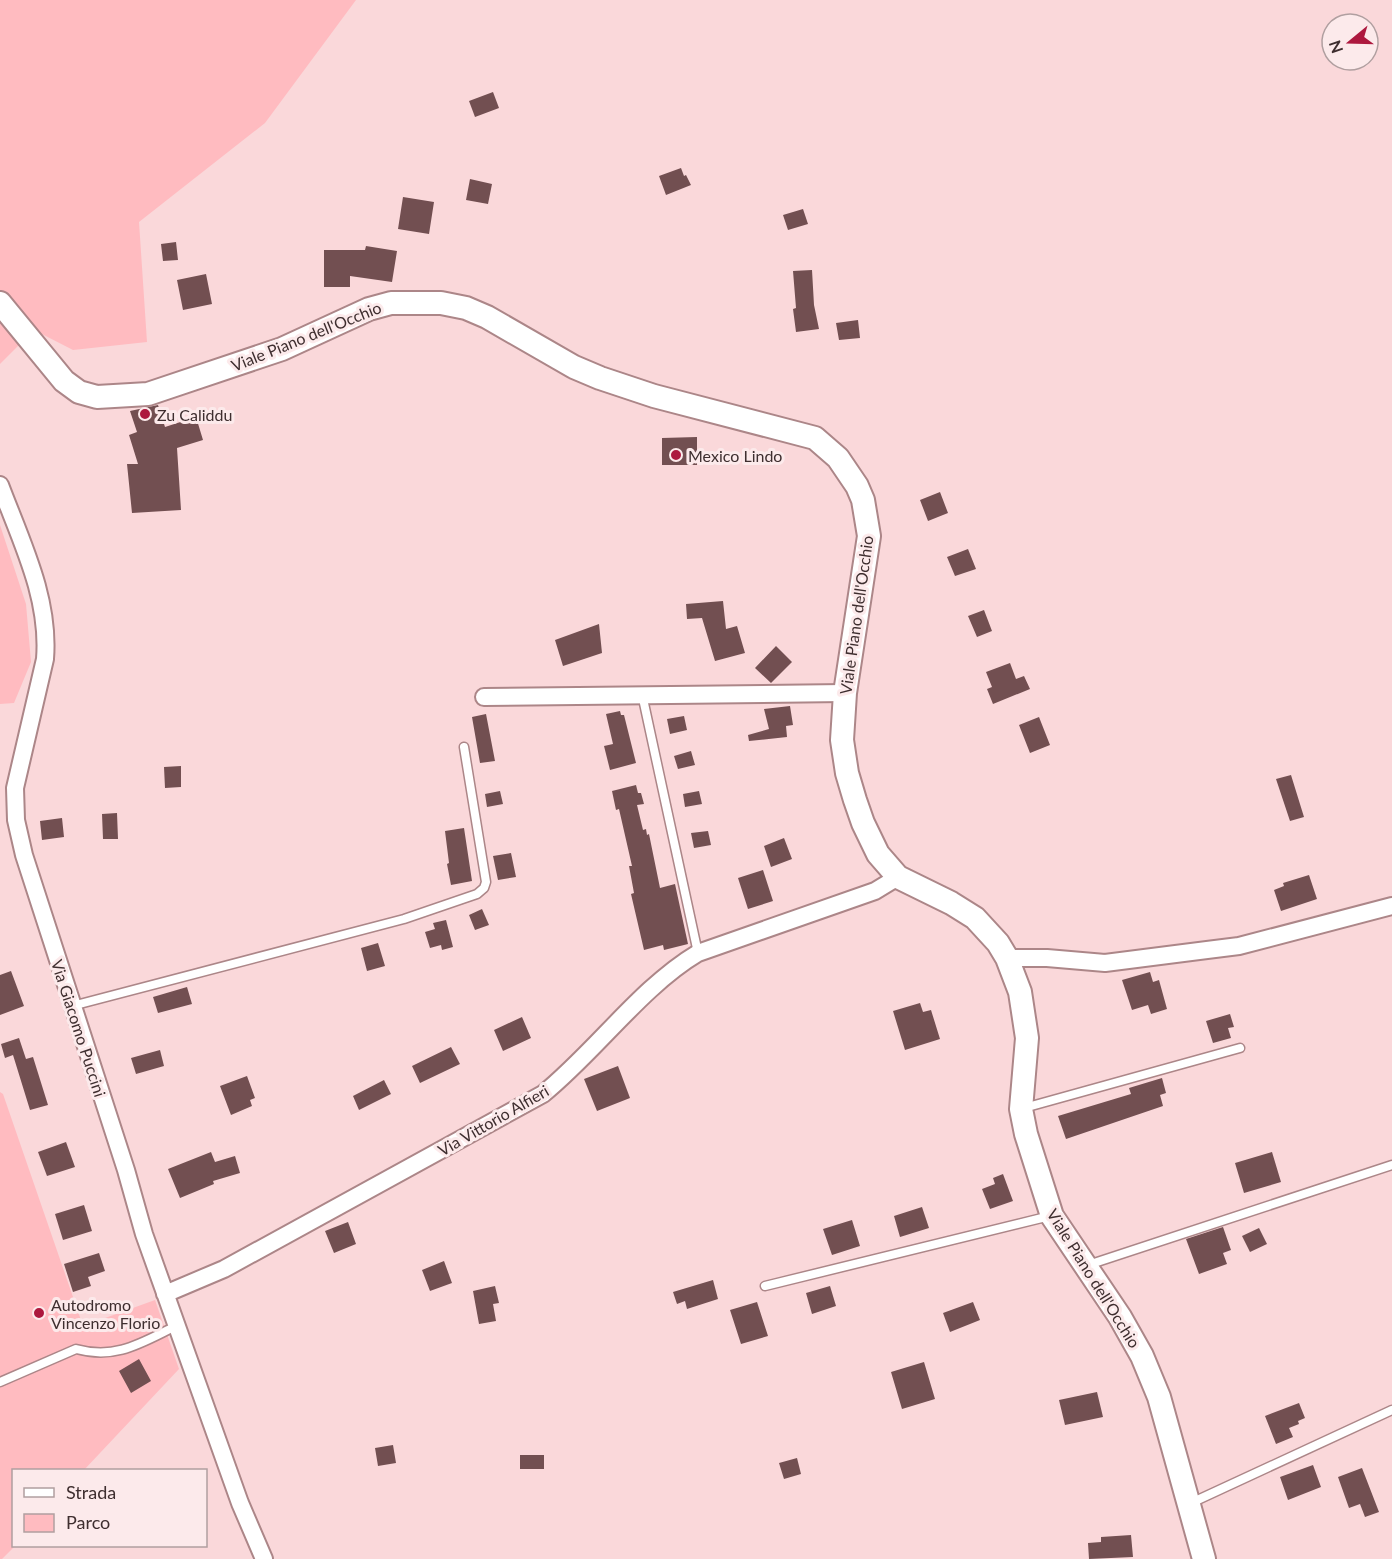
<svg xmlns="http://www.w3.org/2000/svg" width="1392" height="1559" font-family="Lato,sans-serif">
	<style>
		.green { fill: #ffbbc0 }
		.building { fill: #724f51 }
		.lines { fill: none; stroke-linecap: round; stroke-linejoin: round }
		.lane-casing { stroke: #ac8688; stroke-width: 11 }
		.street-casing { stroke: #ac8688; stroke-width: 20 }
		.secondary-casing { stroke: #ac8688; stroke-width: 26 }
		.lane { stroke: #fff; stroke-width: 8 }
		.street { stroke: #fff; stroke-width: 16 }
		.secondary { stroke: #fff; stroke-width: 22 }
		.poi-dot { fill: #ad183e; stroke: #fceaeb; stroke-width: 2 }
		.labels { text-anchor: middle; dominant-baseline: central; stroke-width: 6; stroke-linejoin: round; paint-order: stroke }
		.street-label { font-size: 16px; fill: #3e2e2f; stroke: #fceaeb }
		.poi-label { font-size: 16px; fill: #3e2e2f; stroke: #fceaeb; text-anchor: start }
	</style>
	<rect width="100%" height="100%" fill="#fad8da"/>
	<path class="green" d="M0,0H356L265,123L139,222L147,342L73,350L34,330L0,364Z
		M0,525L26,604L31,662L14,703L0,704Z
		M0,1092L3,1094L83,1326L155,1300L179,1369L84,1470H14L15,1546L2,1559H0Z"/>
	<path class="building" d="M493,92L499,108L475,117L469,101Z
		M681,168L684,176L686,175L691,185L666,195L659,176Z
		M470,179L492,184L488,204L466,200Z
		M403,197L434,202L429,234L398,229Z
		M803,209L808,224L788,230L783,215Z
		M176,242L178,260L163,261L161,244Z
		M366,246L397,251L392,282L350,276V287H324V250H365Z
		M812,270L814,305L819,329L796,332L793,309L796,308L793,271Z
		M206,274L212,304L183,310L177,280Z
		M858,320L860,338L839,340L836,323Z
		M158,405L165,427L196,417L203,440L177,448L181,510L132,513L127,464H138L129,435L137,432L130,411Z
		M697,437V465H662V438Z
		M940,492L948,513L928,521L920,500Z
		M968,549L976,569L955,576L947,557Z
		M723,601L726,629L737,626L745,653L715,661L702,618L687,619L686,604Z
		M984,610L992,631L977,637L968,616Z
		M599,624L602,653L563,666L555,640Z
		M776,646L792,662L771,683L755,668Z
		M1010,663L1016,679L1024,676L1030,689L993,704L987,689L992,687L986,672Z
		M790,706L793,725L786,726L787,737L749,741L748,735L769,729L764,709Z
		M620,711L621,715H624L636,763L610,770L604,746L613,744L606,714Z
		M486,714L495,761L480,763L472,717Z
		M684,716L687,730L670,734L667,719Z
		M1039,717L1050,745L1030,753L1019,725Z
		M691,751L695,765L678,769L674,756Z
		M181,766V787L165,788L164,767Z
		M1291,775L1304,817L1290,821L1276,779Z
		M636,785L638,793H641L644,804L637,805L643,830L646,829L647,835L649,834L660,888L675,884L688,944L664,950L663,945L644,950L631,894L634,893L629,866H632L619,809L616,810L612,791Z
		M500,791L503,804L487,807L485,794Z
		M699,791L702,804L685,807L683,794Z
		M117,813L118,839H103L102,814Z
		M62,818L64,837L42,840L40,821Z
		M464,828L472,881L451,885L447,864L449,863L445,831Z
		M708,831L711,845L694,848L691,833Z
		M784,838L792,859L771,867L764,846Z
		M511,853L516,877L498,880L493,856Z
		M763,870L773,901L748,909L738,878Z
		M1309,875L1317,899L1281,911L1274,890L1284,886L1283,883Z
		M482,909L489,925L475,930L469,915Z
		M446,920L453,947L442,950L441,945L430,948L425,932L435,929L433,923Z
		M378,943L385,966L367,971L361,948Z
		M11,971L24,1006L0,1015V975Z
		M1150,972L1153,982L1159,980L1167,1009L1151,1014L1148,1005L1132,1010L1122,980Z
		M187,987L192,1004L158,1013L153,997Z
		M920,1003L923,1012L931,1010L940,1039L905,1050L893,1011Z
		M1230,1014L1234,1027L1228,1028L1231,1038L1213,1043L1206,1021Z
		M522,1017L531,1038L503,1051L494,1030Z
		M19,1038L26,1059L33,1057L48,1105L30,1110L13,1055L5,1058L1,1044Z
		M451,1047L460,1064L420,1083L412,1066Z
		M160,1050L164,1066L136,1074L131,1058Z
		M618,1066L630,1098L597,1111L584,1079Z
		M247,1076L255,1098L250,1100L252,1106L231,1115L220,1086Z
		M1162,1078L1166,1093L1160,1095L1163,1106L1066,1139L1058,1116L1131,1094L1129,1088Z
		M384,1080L391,1094L359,1110L353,1096Z
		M66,1142L75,1167L47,1176L38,1152Z
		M211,1152L215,1162L235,1156L240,1173L213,1181L214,1184L180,1198L168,1169Z
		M1272,1152L1281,1182L1244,1193L1235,1163Z
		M1003,1174L1013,1201L990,1209L982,1189L995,1184L993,1178Z
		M84,1205L92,1231L63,1240L55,1214Z
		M922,1207L929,1228L900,1237L894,1216Z
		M852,1220L860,1246L832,1255L823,1229Z
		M348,1222L356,1244L334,1253L325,1231Z
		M1223,1227L1231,1250L1223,1253L1227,1264L1199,1274L1186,1239Z
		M1259,1228L1267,1244L1250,1252L1242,1236Z
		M99,1253L105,1271L88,1277L91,1286L73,1292L64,1264Z
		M444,1261L452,1283L430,1291L422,1270Z
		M713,1280L718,1299L687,1309L685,1301L677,1304L673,1292Z
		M495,1286L499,1303L493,1304L496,1321L479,1324L473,1291Z
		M830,1286L836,1306L812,1314L806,1293Z
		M757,1302L768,1336L741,1344L730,1310Z
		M973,1302L980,1320L950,1332L943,1313Z
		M139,1359L151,1381L131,1393L119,1371Z
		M924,1362L935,1399L902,1409L891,1372Z
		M1097,1392L1103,1417L1065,1425L1059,1400Z
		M1299,1403L1305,1418L1298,1421L1299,1424L1289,1428L1293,1437L1276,1444L1265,1416Z
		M393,1445L396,1463L378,1466L375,1448Z
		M520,1455H544V1469H520Z
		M797,1458L801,1474L784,1479L779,1463Z
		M1313,1465L1321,1487L1288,1500L1280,1477Z
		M1362,1468L1379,1512L1365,1517L1360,1504L1349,1508L1338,1477Z
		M1131,1535L1133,1557L1089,1559L1088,1543L1101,1542V1537Z"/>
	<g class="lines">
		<defs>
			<path id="lane" d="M642,694L698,953
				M72,1006L404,919L477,894L484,888L486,882L464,747
				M1024,1108L1240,1048
				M1088,1265L1392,1165
				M765,1286L1050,1216
				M0,1382L76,1349C116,1360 141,1343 176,1326
				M1191,1503L1392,1410"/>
			<path id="street" d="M0,485C21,541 50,598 45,659L15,788L16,820L24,855L126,1170L144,1234L240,1503L264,1559
				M484,697L845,693
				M1007,958H1047L1105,963L1207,950L1239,946L1392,906
				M165,1294L224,1269L543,1094C596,1051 641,987 698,953L875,891L898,877"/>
			<path id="secondary" d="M0,303L64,381L79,392L97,397L148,394L282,349L369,309L391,303H441L466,308L487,317L574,367L600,378L654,396L815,438L838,458L857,486L863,500L869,536L845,693L842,740L847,773L855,800L863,823L878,854L898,877L951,903L975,918L998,943L1007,958L1020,992L1027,1038L1021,1109L1026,1134L1052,1216L1120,1317L1142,1356L1159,1397L1204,1559"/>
		</defs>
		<use href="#lane" class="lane-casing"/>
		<use href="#street" class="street-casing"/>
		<use href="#secondary" class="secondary-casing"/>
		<use href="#lane" class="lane"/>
		<use href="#street" class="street"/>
		<use href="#secondary" class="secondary"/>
	</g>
	<g class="poi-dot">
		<circle cx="145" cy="414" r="6"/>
		<circle cx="676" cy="455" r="6"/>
		<circle cx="39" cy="1313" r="6"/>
	</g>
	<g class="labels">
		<g class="street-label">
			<text transform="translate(306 336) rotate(-22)">Viale Piano dell'Occhio</text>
			<text transform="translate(856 615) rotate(-82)">Viale Piano dell'Occhio</text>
			<text transform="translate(79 1028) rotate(72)">Via Giacomo Puccini</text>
			<text transform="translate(493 1120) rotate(-30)">Via Vittorio Alfieri</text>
			<text transform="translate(1094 1278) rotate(58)">Viale Piano dell'Occhio</text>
		</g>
		<g class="poi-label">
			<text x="157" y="414">Zu Caliddu</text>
			<text x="688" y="455">Mexico Lindo</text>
			<text x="51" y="1304">Autodromo<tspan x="51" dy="18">Vincenzo Florio</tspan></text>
		</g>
	</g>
	<rect x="12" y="1469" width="195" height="78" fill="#fceaeb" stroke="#b09fa0" stroke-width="1.5"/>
	<rect x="24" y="1488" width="30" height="9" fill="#ffffff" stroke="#b09fa0" stroke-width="1.5"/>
	<text x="66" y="1499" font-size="18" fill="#3e2e2f">Strada</text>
	<rect x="24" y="1514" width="30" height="18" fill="#ffbbc0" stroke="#b09fa0" stroke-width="1.5"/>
	<text x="66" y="1529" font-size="18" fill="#3e2e2f">Parco</text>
	<g transform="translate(1350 42) rotate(251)"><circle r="28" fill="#fceaeb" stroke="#b09fa0" stroke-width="1.5"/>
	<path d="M0-4.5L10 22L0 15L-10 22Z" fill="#ad183e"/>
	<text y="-9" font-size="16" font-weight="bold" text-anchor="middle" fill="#3e2e2f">N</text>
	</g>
</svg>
